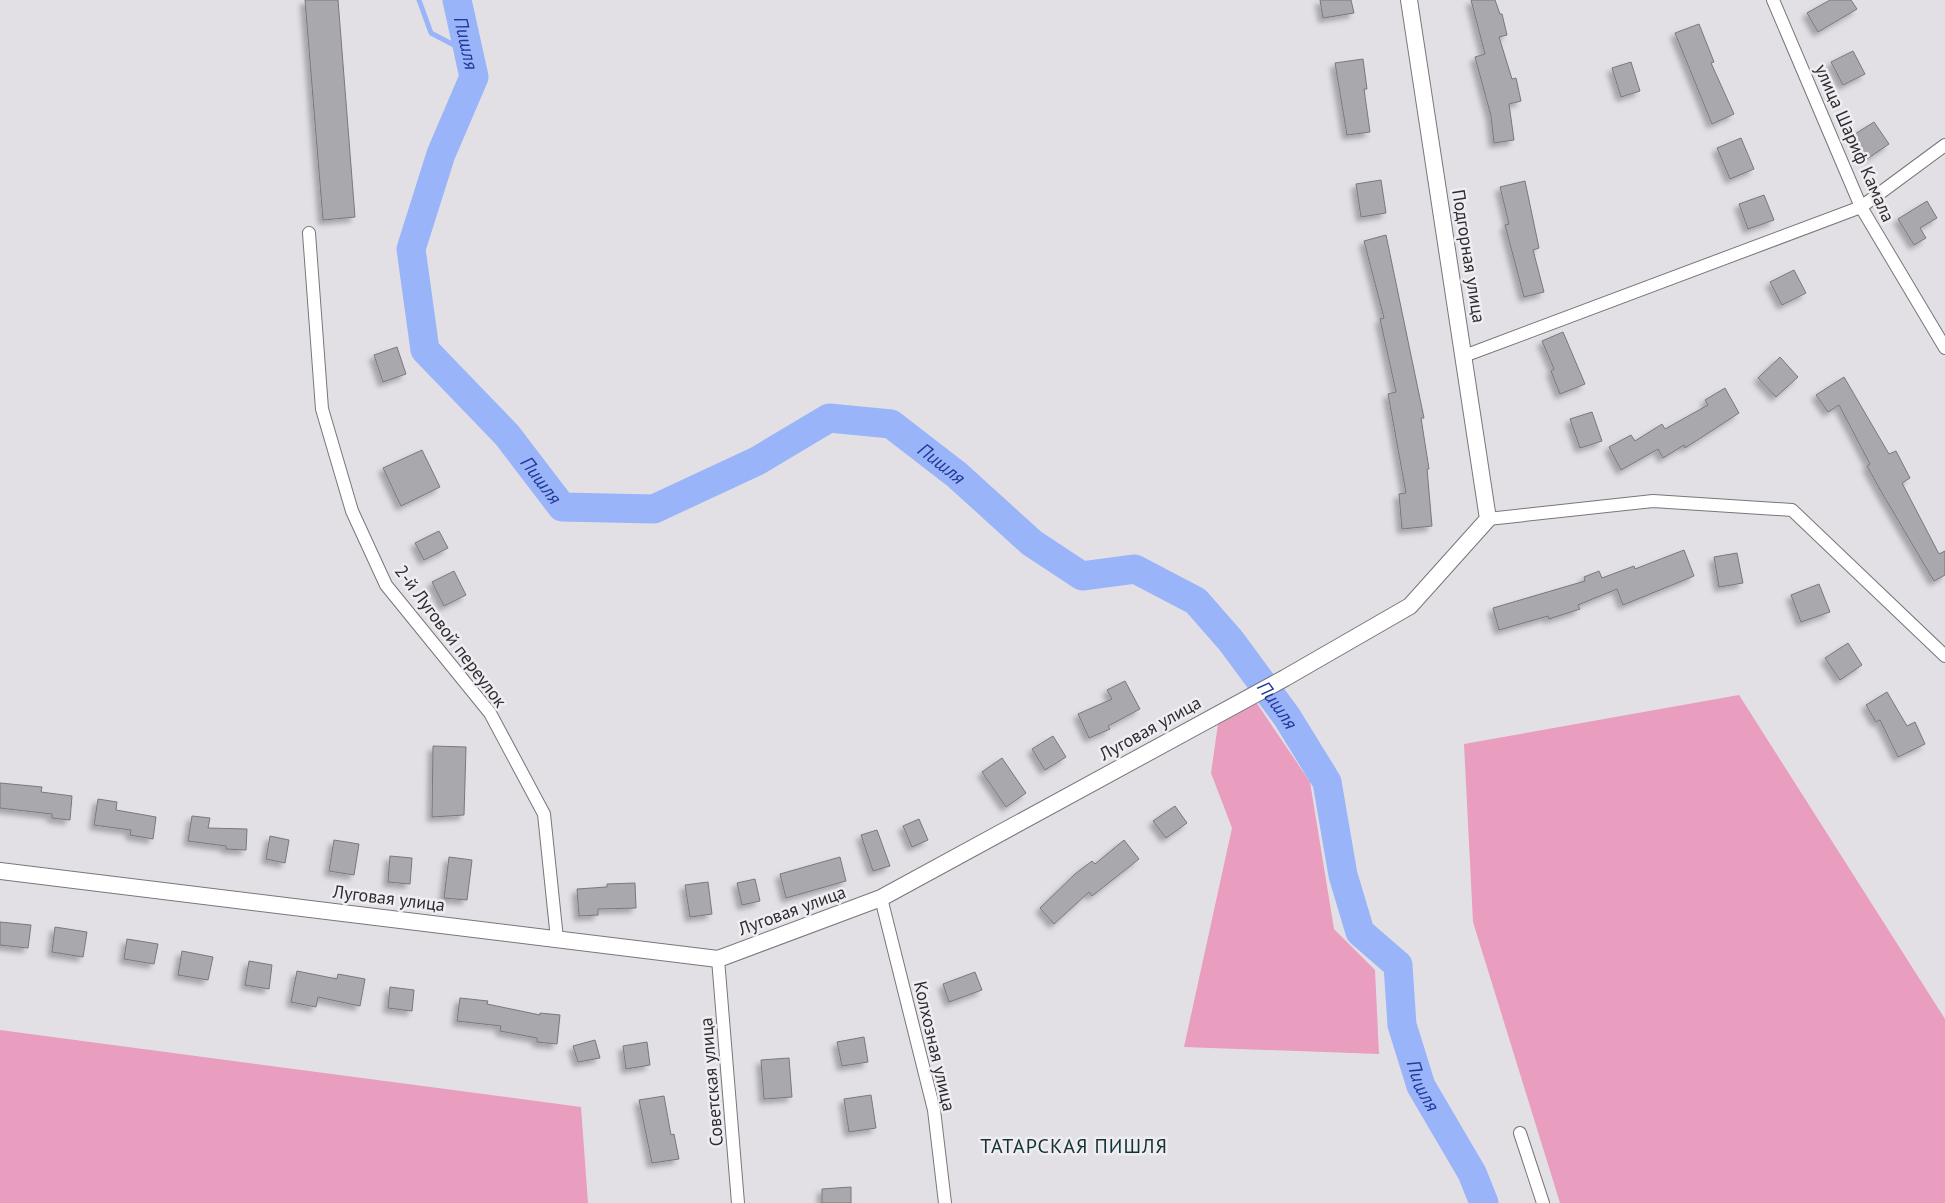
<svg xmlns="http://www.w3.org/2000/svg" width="1945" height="1203" font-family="'PT Sans',sans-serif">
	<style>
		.green { fill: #e99dbf }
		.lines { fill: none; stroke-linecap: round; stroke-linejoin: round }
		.stream { stroke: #99b4f9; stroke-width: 5 }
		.river { stroke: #99b4f9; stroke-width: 29 }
		.building { fill: #a8a8ad; stroke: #78787e; filter: url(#shadow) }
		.minor-casing { stroke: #78767b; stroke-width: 14 }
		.tertiary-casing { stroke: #78767b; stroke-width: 18 }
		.minor { stroke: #fff; stroke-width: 12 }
		.tertiary { stroke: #fff; stroke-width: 16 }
		.labels { text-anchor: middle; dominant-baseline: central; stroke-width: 5; stroke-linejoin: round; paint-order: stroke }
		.street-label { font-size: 18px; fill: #2d2c2e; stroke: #f0edf2 }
		.water-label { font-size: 19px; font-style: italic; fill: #213999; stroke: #f0edf2 }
		.quarter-label { font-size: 20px; letter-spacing: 1px; fill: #113337; stroke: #f0edf2 }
	</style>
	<defs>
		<filter id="shadow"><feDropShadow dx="-4.5" dy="4.5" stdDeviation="2.5" flood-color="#0004"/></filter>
	</defs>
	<rect width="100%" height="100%" fill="#e2e0e5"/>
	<path class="green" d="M1739,695L1945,1019V1203H1560L1473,922L1464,744Z
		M1252,696L1310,782L1334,929L1375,970L1379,1054L1184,1047L1232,828L1211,773L1218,724Z
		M0,1030L581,1107L588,1203H0Z"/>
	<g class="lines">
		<path class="stream" d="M419,0L431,33L469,53"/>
		<path class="river" id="s1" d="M457,0L474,77L441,154L411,249L425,350L507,435L562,507L654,509L757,461L829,418L891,424L957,475L1032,543L1082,576L1135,569L1196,601L1231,641L1287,717L1327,782L1343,875L1360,932L1398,965L1402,1025L1421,1086L1472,1173L1484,1203"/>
	</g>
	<path class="building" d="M305,0H338L355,217L323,220Z
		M1320,0H1351L1354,13L1323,18Z
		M1471,0H1495L1500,14H1502L1507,35L1499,37L1512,79L1516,78L1521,101L1509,104L1514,140L1494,143L1491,116L1475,57L1485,54Z
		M1830,0H1851L1857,9L1818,32L1807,13Z
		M1699,24L1714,62L1711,63L1734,114L1712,124L1675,33Z
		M1853,51L1865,74L1843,85L1831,62Z
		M1363,59L1367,89H1364L1370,132L1347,135L1335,63Z
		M1631,62L1640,91L1621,97L1612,68Z
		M1874,122L1889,144L1867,159L1852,136Z
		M1741,138L1754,169L1730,179L1717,148Z
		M1381,180L1386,213L1361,217L1356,184Z
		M1525,181L1539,248L1533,250L1544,292L1524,297L1505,225L1509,224L1500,187Z
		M1764,195L1774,220L1748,229L1739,204Z
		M1927,201L1937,218L1920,228L1926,238L1914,245L1898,219Z
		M1386,235L1424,418H1421L1429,469H1427L1432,526L1402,529L1399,494L1406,493L1388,394L1396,392L1380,319L1384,318L1364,241Z
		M1794,270L1806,293L1782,305L1770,282Z
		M1563,332L1585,384L1560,394L1551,371L1554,369L1542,341Z
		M397,347L406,374L383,382L374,355Z
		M1780,357L1798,377L1776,397L1758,378Z
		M1844,377L1889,454L1896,451L1910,478L1902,483L1939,554L1945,551V575L1934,581L1882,493L1867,466L1870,464L1839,405L1828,412L1816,395Z
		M1725,388L1739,413L1685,448L1684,445L1663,458L1658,449L1621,470L1609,447L1631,435L1635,441L1662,424L1665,429L1708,405L1705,400Z
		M1592,412L1602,441L1580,448L1570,419Z
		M422,450L440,487L401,506L383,468Z
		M439,531L448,548L424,560L415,543Z
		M1684,550L1694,576L1623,605L1617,589L1578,605L1580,609L1549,619L1548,616L1499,630L1493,608L1585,581L1584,577L1599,571L1602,578L1634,566L1635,569Z
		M1737,553L1743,583L1719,587L1714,557Z
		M454,571L466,595L444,606L432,582Z
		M1819,584L1830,612L1801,622L1791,595Z
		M1848,643L1862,665L1840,680L1825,658Z
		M1125,681L1140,709L1108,726L1110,729L1089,738L1078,714L1112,699L1107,690Z
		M1887,692L1907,726L1915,722L1925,744L1898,757L1880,720L1876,722L1866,705Z
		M1053,736L1066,757L1045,770L1032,749Z
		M433,746L466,747L464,815L432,817Z
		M1002,758L1026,793L1006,807L982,772Z
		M0,783L42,787L41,792L72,796L70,820L52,818V814L0,808Z
		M98,799L117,802L116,810L156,817L153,839L130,835L131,830L94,825Z
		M1175,806L1187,823L1166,838L1153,821Z
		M192,816L210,818L208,828L247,829L246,850L226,849V846L188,841Z
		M919,819L928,840L912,847L903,826Z
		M877,830L890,866L873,871L861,835Z
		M270,836L289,840L285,863L266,859Z
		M334,840L359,844L354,875L329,871Z
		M1124,840L1139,859L1092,896L1089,892L1054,924L1040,908L1075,874L1092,861L1095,864Z
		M390,856L412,858L410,884L388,882Z
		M449,857L472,860L467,900L444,898Z
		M840,857L846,881L786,898L780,874Z
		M755,879L760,901L742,905L737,883Z
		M708,882L712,914L690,917L685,885Z
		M635,883L636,908L598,909V915L579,916L577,889L607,887V884Z
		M0,922L31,925L28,948L0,945Z
		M55,927L87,932L83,957L52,952Z
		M127,939L158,944L154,964L124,959Z
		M182,951L213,957L208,980L178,975Z
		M249,961L272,965L269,989L245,985Z
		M297,971L337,979L338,974L365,979L360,1006L318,997L316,1007L291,1002Z
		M975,972L982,990L949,1002L943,984Z
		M390,987L414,990L412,1011L388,1008Z
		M460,998L488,1001L487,1004L540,1015V1013L560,1015L557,1044L537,1042V1038L500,1031L501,1026L457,1021Z
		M864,1037L868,1062L842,1066L837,1042Z
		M595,1040L600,1058L578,1062L573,1046Z
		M647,1042L650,1065L626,1069L623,1046Z
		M789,1058L792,1097L764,1099L761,1060Z
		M871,1095L876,1128L849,1132L844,1099Z
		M664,1096L671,1135L674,1134L679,1159L652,1163L639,1100Z
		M851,1187V1203H822V1189Z"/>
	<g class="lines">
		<defs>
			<path id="minor" d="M1773,0L1861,207L1945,348
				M309,233L322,409L352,511L386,585L490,713L544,814L557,939
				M1464,356L1861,207L1945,145
				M1488,519L1653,501L1792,510L1945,656
				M881,898L934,1110L945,1203
				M718,959L738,1203
				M1520,1133L1543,1203"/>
			<path id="tertiary" d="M0,871L718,959L881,898L1285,678L1410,606L1488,519L1409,0"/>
		</defs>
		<use href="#minor" class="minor-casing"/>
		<use href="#tertiary" class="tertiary-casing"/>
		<use href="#minor" class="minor"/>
		<use href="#tertiary" class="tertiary"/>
	</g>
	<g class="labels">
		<g class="street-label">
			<text transform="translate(1855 143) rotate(66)">улица Шариф Камала</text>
			<text transform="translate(1469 256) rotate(81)">Подгорная улица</text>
			<text transform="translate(451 636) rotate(53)">2-й Луговой переулок</text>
			<text transform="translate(1150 728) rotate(-29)">Луговая улица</text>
			<text transform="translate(389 898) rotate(7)">Луговая улица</text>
			<text transform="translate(792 910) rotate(-20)">Луговая улица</text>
			<text transform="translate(935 1046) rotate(77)">Колхозная улица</text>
			<text transform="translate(711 1082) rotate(-95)">Советская улица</text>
		</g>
		<g class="water-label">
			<text stroke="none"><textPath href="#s1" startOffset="44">Пишля</textPath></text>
			<text stroke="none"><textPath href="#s1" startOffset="989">Пишля</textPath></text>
			<text stroke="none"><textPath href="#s1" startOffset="539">Пишля</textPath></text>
			<text stroke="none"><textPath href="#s1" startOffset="1424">Пишля</textPath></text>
			<text stroke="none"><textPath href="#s1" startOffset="1844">Пишля</textPath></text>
		</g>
		<g class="quarter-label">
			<text x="1074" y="1146">ТАТАРСКАЯ ПИШЛЯ</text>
		</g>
	</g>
</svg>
